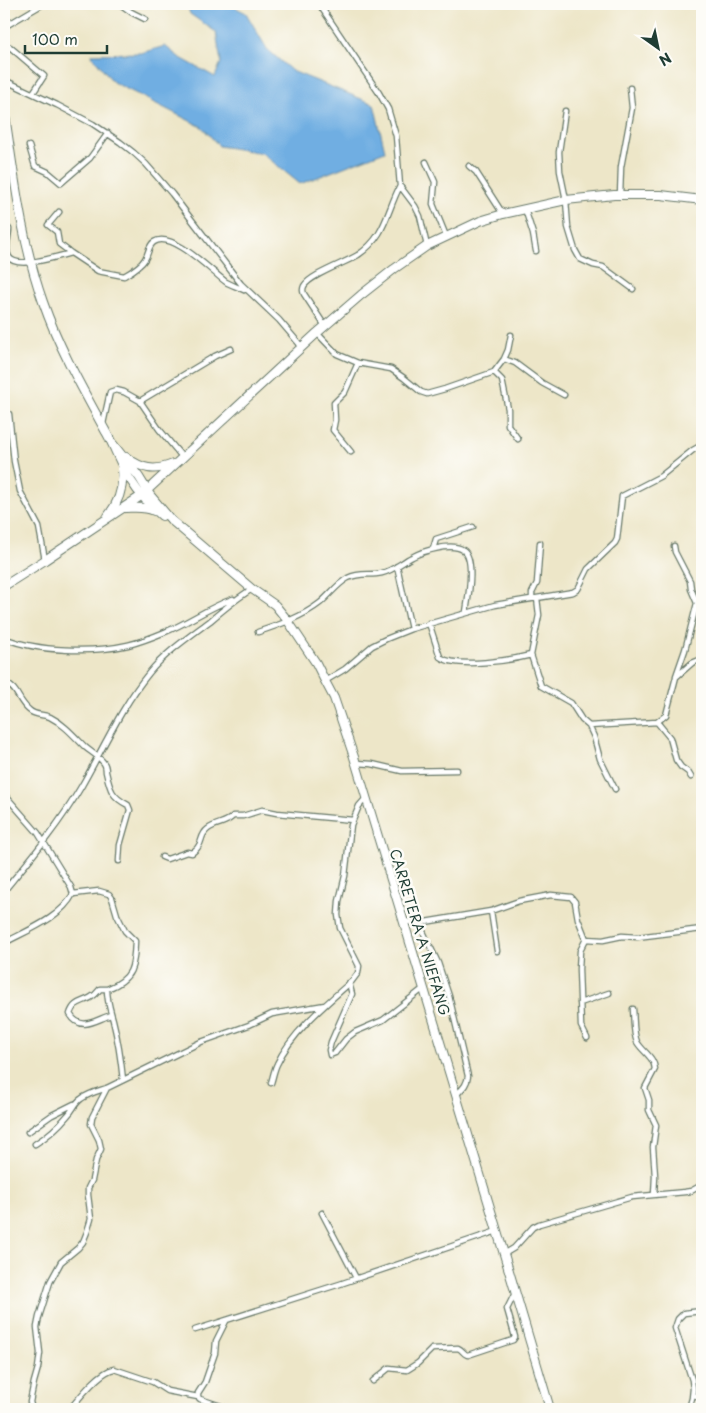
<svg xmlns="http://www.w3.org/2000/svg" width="706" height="1413" font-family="'Playpen Sans',sans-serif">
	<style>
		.water { fill: #70aee2; stroke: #48768b }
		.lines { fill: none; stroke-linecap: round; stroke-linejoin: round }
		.minor-casing { stroke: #677868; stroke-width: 7 }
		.primary-casing { stroke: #677868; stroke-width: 10 }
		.minor { stroke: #fff; stroke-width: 4.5 }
		.primary { stroke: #fff; stroke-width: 8 }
		.labels { text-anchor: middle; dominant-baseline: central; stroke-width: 5; stroke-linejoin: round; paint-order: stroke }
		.street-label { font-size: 14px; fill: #1f3d34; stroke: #fdfcf7 }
	</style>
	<rect width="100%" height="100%" fill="#fdfcf7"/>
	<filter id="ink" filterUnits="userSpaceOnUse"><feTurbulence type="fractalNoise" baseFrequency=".02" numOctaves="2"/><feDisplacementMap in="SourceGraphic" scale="10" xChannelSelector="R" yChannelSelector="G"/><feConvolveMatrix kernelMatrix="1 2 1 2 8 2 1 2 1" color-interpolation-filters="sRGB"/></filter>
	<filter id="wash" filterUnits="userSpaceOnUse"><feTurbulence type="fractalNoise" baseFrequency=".0096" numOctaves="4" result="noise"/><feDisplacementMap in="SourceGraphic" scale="20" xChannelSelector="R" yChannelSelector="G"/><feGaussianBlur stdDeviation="1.12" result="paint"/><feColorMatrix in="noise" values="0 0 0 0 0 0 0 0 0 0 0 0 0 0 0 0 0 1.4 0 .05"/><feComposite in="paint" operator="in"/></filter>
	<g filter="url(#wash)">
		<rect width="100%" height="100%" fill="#ede6c8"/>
		<path class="water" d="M187,4H229L246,13L267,49L292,71L374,104L385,151L300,184L262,153L219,146L202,127L113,82L91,54L141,53L165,46L179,57L215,77L221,62L216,32L190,14Z"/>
	</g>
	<g filter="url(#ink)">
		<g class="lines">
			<defs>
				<path id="minor" d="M120,4L131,12L145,19
					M319,4L379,93L388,109L396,136L400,186L415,206L420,216L427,246
					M4,27L43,4
					M10,47L44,76L33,93
					M4,80L57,105L93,124L120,142L134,153L146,164L172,194L241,284L279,320L302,347
					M565,111L559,152L560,171L566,200L568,227L575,250L580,259L593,265L603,267L633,289
					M29,146L35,166L48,172L61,183L90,158L108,133
					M426,162L435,182L433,204L446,236
					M469,166L476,172L503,214
					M620,195L621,167L632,108L630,88
					M525,209L533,234L536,251
					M4,225L9,229C9,237 4,249 9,257C16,270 59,256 71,253L59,244L57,232L48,225L59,212
					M71,253L98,271L124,276C131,272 141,266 145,259C149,253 148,246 154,242C172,230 212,272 226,282C231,285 238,287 244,290
					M325,326L304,294C303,291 302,290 304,286C310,275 345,263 358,255C386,236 386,213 400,186
					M317,333L337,354L358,363L391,369L404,378L421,392L427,394L445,389L494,372L504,359L508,350L511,335
					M504,359L515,363L542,383L564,395
					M494,372L502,380L508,409V425L518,439
					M140,401L215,356L231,349
					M9,414L14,461L20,491L39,527L45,560
					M103,424L110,392L116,390L124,392L140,401L159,429L183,458
					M351,452L333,430L335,420L334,403L345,392L358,363
					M674,546L675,552L690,581L691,589L697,603L685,650L676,676
					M433,549L436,539L473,527
					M397,566L411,629
					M532,598V593L537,583L540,543
					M537,598L539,615L531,655L541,686L571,703L582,720L589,726L657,722L666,715L676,677L692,663L702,659
					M429,623L440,657C457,669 512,660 531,655
					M258,632C279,625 302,617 320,603C330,595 337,584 348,578C360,572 370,576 382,573C393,571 402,562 412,557C423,551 452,542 463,550C476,558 468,599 466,612
					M4,638C38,652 93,653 128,645C140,642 153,637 165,632C188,623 209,607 233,599
					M325,681L345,669L372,646L386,639L411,629L495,605L573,592L578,589L588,569L615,543L617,539L622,496L661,476L693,450L702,445
					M4,682C19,689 17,700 29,710C35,716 43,714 50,717C64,724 74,736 85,747C91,752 98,756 103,762C105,764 106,769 106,772C110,790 112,797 128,805L130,810L120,845L119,861
					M657,722L670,738L676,760L681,767L688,772L691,777
					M589,726L594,737L600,759L615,789
					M356,763L372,764L402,771L457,770
					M4,794L38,833L71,887L73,894C61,918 26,931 4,943
					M162,857L167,859L187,852L192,853C194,851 197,849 198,847C203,841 200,835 208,829C216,823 228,823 233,816H243L262,810L277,813L353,820
					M4,891C31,858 59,825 81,787C103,749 121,707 149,673C165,653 190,636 210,621C224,609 237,598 252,589
					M73,894L99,891L109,894L112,898L117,915L125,931L135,941C134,967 133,979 107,989C107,1001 110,1009 113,1020C118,1040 121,1060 123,1080
					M491,911L497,951
					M403,921L419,923L491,911L519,901L551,895L571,897L575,902L578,919L586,939L580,951L579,969L581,1026L587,1038
					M419,923L438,963L449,996L468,1076C467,1085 463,1088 456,1095
					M586,939L603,940L622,936L637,937L702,929
					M349,983L352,994L331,1042L329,1050L330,1055L335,1053L346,1039L355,1032L383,1020L424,988
					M107,989H100C97,993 94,996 90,998C80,1003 74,1002 70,1014C81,1033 97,1019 111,1015
					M580,1003L609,993
					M633,1009C634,1019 633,1033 637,1042C643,1052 654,1057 655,1069L645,1088L649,1100V1110L656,1125L653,1147L655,1176L654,1195
					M271,1083C273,1077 274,1070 277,1064C291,1033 327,1003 352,981L358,973L359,966L340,928L338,915L339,901L345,876L351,825L359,806L366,798
					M28,1132L52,1115L74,1104
					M35,1144C48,1136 59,1126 68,1115C73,1110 75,1103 81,1099C89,1093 98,1091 107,1088L201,1042L249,1025L272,1014L325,1005
					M322,1213L356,1278
					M504,1254L514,1248L533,1227L539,1224L632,1197L685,1192L691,1191L702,1185
					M195,1330L340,1284L497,1231
					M373,1381L389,1368L407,1370L418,1363L432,1349L458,1348C463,1350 464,1355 468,1355L513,1340L515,1337L507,1309L515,1293
					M693,1395L702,1397
					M198,1397V1393L205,1382L215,1353L216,1341L226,1321
					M32,1409L30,1402L34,1382L38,1368L40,1353L37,1327L39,1317L50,1282L61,1262L78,1248L83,1242L87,1232L91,1219L88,1195V1188L92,1180L96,1160L101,1149L99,1140L91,1124L92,1117L107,1088
					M70,1409C79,1398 100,1371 114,1369L153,1382L167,1391L198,1397L200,1399L230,1409
					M689,1409L692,1398L693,1389L692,1380L675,1328L678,1319L684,1313L702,1311"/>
				<path id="primary" d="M4,109C14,174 21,240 43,302C59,348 83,390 106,432C112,442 116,453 121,463C131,484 144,501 162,516
					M113,444L139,477L150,495L171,520L252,589L275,605L288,621L316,663L325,681L334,698L354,757L504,1254L550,1409
					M126,457C142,469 154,472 173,464
					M124,508C133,508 145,506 154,511
					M108,516C119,502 124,487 122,469
					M4,586L45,560L141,496L317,333L361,295L394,269L427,246L480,221L503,214L566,200L614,195H661L702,200"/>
			</defs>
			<use href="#minor" class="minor-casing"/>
			<use href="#primary" class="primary-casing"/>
			<use href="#minor" class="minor"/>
			<use href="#primary" class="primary"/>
		</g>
	</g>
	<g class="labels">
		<g class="street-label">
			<text transform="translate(420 932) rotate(73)">CARRETERA A NIEFANG</text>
		</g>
	</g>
	<rect width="706" height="1413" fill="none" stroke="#fdfcf7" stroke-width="20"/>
	<g transform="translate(658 48) rotate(147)" stroke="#fdfcf7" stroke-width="4" paint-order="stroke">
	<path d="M0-4L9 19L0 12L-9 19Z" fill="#1f3d34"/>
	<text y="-8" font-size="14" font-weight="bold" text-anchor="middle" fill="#1f3d34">N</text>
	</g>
	<path d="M25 45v8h82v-8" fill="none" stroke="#1f3d34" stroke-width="2.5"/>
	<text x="32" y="45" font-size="15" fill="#1f3d34" stroke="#fdfcf7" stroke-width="4" paint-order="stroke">100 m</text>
</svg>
